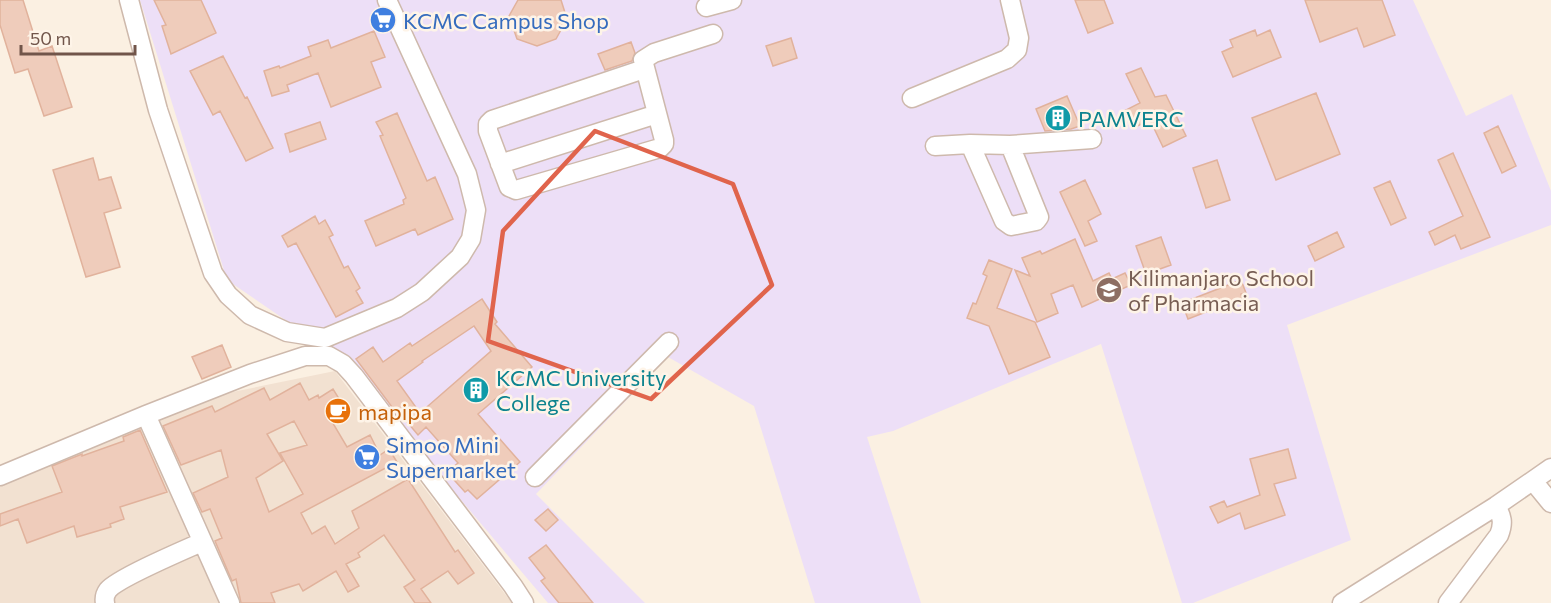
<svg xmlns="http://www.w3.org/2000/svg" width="1551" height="603" font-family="Commissioner,sans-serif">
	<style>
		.residential { fill: #f2e1d1 }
		.education { fill: #eddff7 }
		.building { fill: #efccbb; stroke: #e1b29c; stroke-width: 1.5; fill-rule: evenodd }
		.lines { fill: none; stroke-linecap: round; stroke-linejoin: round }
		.minor-casing { stroke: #ceb9ac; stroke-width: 21 }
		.minor { stroke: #fff; stroke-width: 18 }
		.marked { fill: none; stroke: #e0644c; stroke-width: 4.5; stroke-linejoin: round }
		.labels { text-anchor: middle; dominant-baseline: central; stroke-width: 5; stroke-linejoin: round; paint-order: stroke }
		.shop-label { font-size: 22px; fill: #366cbe; stroke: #fef4e8; text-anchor: start }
		.culture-label { font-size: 22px; fill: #0d838f; stroke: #fef4e8; text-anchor: start }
		.education-label { font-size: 22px; fill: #785e54; stroke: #fef4e8; text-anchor: start }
		.food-label { font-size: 22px; fill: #c56008; stroke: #fef4e8; text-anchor: start }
	</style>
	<rect width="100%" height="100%" fill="#fbf0e2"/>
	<path class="residential" d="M335,371L512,603H0V472L208,397Z"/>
	<path class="education" d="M140,0H1413L1466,116L1512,94L1551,191V225L1287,325L1351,540L1193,603H1182L1101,344L893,431L867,437L921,603H815L754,406L668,357L536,494L645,603H548L341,358L227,280Z"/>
	<path class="building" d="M0,0H23L39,51L52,46L72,107L44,116L28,69L15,73L0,25Z
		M154,0H201L216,33L171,54L162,26L166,25Z
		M518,0H561L567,19L556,39L537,46L517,39L509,16Z
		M1075,0H1104L1113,23L1088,33Z
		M1305,0H1382L1395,35L1364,47L1357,28L1320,42Z
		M1255,30L1257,36L1270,30L1281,57L1233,77L1222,52L1233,47L1230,40Z
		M374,31L385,57L371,62L381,87L331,107L318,73L287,85L289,91L272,96L264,71L279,66L280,68L311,56L308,47L328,40L331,48Z
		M791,38L797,58L773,66L766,46Z
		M631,42L635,53L632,61L605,70L598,54Z
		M223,56L245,98L247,97L273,148L246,161L220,111L213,115L190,71Z
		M1141,68L1155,97L1166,95L1186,136L1163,147L1150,120L1133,128L1124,111L1140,103L1126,74Z
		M1316,93L1340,154L1276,180L1252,118Z
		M1067,96L1080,126L1071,129L1045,131L1036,109Z
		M397,113L427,181L435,177L453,219L418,235L415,229L376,246L365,221L404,204L403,200L406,198L380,136L383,135L376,122Z
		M320,122L326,139L290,152L285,134Z
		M1498,126L1516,166L1502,173L1484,133Z
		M1453,153L1490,237L1461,249L1455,235L1435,245L1429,232L1463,216L1438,160Z
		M93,158L99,180L111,177L121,208L104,213L120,267L86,277L53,170Z
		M1217,160L1230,200L1206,208L1193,168Z
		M1085,180L1101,214L1088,221L1097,241L1085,246L1060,192Z
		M1390,181L1406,218L1391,225L1374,188Z
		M315,216L319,224L325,220L333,235L329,237L344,268L348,266L360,288L356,291L363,303L336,317L296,243L288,247L282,236Z
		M1337,232L1344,247L1315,261L1308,246Z
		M1161,237L1171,265L1146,274L1136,246Z
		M1075,239L1093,281L1109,273L1112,279L1125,273L1131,285L1082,307L1073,285L1051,294L1058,313L1037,322L1015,270L1030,276L1022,258L1040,251L1042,254Z
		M989,260L1012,269L997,308L1035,322L1050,357L1009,374L989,326L967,318L973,303L976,304L987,276L983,274Z
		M1241,280L1246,293L1241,294L1242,298L1188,319L1182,303Z
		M482,299L497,322L495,324L532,367L478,414L520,462L477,499L468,490L465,492L447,472L458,463L426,427L418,435L397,410L395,411L356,359L373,347L383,362L410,343L412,346ZM474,326L491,351L420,413L397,381L423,362L422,361Z
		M222,345L231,367L202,379L192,357Z
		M300,383L309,400L318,395L319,398L333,389L346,410L331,420L347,447L370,435L380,455L389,449L397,462L301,513L312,534L325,526L335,544L359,528L352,511L408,479L455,552L458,550L474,573L458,584L448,571L421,589L431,603H415L404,587L415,580L384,535L358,553L360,557L346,564L359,586L348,592L336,571L303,591L299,584L271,593L275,603H241L236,579L232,581L215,541L222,538L210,509L202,512L193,493L228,477L221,450L181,465L163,426L212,406L215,412L264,388L270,400ZM294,421L307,445L280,453L303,494L269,512L256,478L283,461L267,434Z
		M140,430L167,492L120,507L124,519L110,524L111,527L77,537L74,526L27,543L18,519L0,526V514L62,492L52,466L82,454V456L124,441L123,437Z
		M1288,449L1296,478L1274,484L1285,515L1245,529L1240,513L1218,523L1210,507L1224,501L1227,507L1260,495L1250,459Z
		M548,509L558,520L546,531L535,520Z
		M546,545L593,603H559L541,581L545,578L529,558Z"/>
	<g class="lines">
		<defs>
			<path id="minor" d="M129,0L158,110L213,273L228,295L250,315L287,332L325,338L397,308L422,292L460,257L471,239L476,210L467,174L387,0
				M706,7L732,0
				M644,69L492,120L488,124V131L509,187L516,190L660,148L664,144V140L643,60L654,53L713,34
				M912,98L1007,59L1017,50L1019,38L1010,0
				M970,144L1004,221L1011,226L1036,221L1039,217L1010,145
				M935,146L970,144L1010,145L1092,139
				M500,164L657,114
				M146,415L230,603
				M0,476L146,415L250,374L305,356H329L343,364L354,376L513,586L524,603
				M535,477L669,342
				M1533,481L1551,503
				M105,603C104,598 105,594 108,590C118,578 184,550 202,542
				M1342,603L1496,506L1551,468
				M1448,603L1499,535C1504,523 1502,516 1496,506"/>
		</defs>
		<use href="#minor" class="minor-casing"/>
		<use href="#minor" class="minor"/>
	</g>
	<path class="marked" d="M595,131L733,184L772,285L651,399L488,341L503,231Z"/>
	<defs>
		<symbol id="supermarket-disc" viewBox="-11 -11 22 22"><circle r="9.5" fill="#3f7fe0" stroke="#fef4e8"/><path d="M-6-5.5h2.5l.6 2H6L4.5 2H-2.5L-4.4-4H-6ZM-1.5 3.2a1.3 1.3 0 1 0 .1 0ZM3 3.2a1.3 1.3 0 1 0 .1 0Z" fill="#fff"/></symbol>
		<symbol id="building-disc" viewBox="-11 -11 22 22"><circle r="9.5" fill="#0f9aa8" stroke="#fef4e8"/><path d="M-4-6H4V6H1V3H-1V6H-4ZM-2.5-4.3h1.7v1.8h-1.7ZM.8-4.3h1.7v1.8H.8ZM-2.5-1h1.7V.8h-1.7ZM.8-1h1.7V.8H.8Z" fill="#fff"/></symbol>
		<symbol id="school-disc" viewBox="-11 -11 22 22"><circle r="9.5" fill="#8d6e63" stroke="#fef4e8"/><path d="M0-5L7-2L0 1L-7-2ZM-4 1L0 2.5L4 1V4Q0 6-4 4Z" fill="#fff"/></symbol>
		<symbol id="cafe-disc" viewBox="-11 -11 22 22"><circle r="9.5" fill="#e8710a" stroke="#fef4e8"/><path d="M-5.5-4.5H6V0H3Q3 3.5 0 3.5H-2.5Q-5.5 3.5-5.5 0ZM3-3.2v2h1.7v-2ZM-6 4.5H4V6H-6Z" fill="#fff"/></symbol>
	</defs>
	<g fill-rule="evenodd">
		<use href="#supermarket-disc" x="368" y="5" width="30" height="30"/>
		<use href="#building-disc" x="1043" y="103" width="30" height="30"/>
		<use href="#school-disc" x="1094" y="275" width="30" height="30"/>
		<use href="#building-disc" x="461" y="375" width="30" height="30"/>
		<use href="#cafe-disc" x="323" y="396" width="30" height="30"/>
		<use href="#supermarket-disc" x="352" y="442" width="30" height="30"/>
	</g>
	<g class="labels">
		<g class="shop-label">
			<text x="403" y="20">KCMC Campus Shop</text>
			<text x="386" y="444">Simoo Mini<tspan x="386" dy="25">Supermarket</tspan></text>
		</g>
		<g class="culture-label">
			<text x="1078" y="118">PAMVERC</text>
			<text x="496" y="377">KCMC University<tspan x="496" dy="25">College</tspan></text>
		</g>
		<g class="education-label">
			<text x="1128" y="277">Kilimanjaro School<tspan x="1128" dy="25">of Pharmacia</tspan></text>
		</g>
		<g class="food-label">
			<text x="358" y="411">mapipa</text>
		</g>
	</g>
	<path d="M21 45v9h114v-9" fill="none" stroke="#71554a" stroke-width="3"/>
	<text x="30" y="45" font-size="18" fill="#71554a" stroke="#fef4e8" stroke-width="4.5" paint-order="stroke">50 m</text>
</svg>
